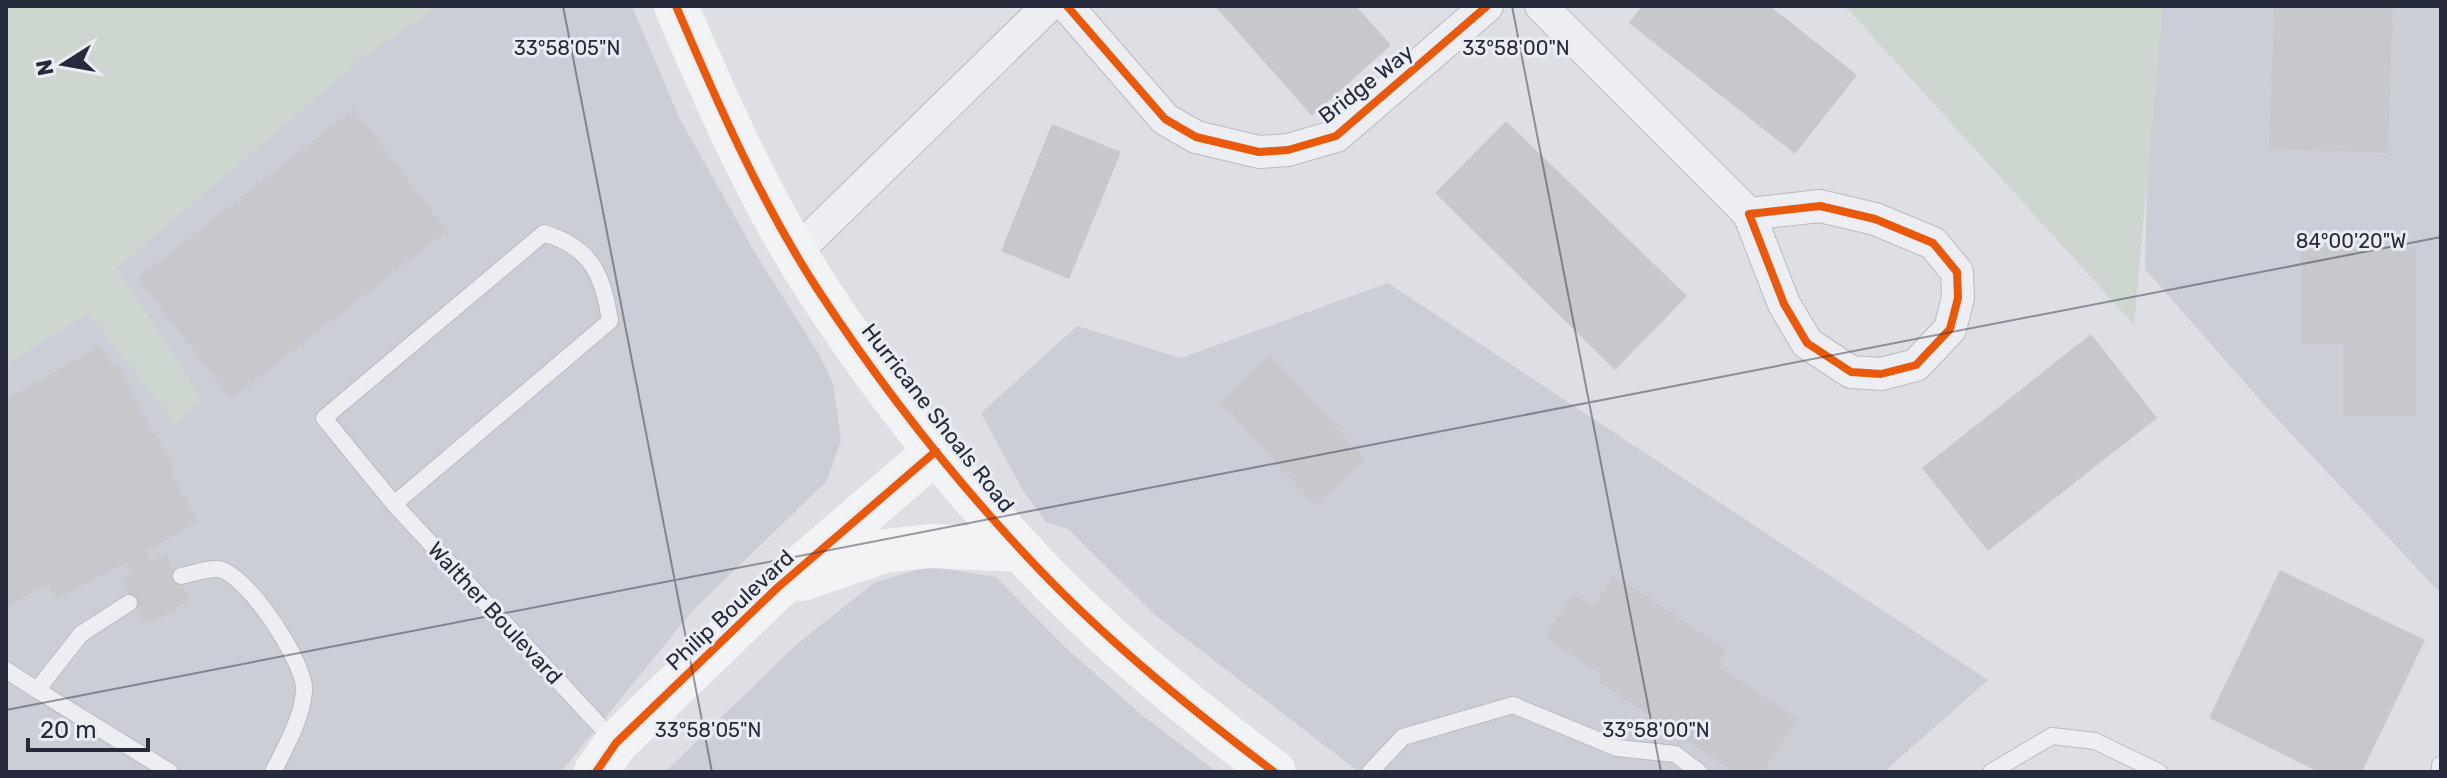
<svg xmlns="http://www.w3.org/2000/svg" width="2447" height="778" font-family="Rubik,sans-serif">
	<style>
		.built { fill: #ccced7 }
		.green { fill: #cdd7cf }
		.building { fill: #c6c8cc }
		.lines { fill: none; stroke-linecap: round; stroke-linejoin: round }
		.lane-casing { stroke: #babbc0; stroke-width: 18 }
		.street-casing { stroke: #babbc0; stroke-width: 34 }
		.lane { stroke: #edeef1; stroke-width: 16 }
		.street { stroke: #edeef1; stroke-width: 32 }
		.secondary { stroke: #f2f3f5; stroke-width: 44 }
		.cycleway-casing { stroke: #ebedf4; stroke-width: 13 }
		.cycleway { stroke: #e8590c; stroke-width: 8 }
		.ticks { fill: none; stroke: #262b3c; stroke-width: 2; stroke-opacity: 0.45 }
		.labels { text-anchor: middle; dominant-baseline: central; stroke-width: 6; stroke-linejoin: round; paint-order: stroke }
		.street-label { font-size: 22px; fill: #262b3c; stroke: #ebedf4 }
		.ticks-label { font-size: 20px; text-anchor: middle; fill: #262b3c; stroke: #ebedf4; stroke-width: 6; stroke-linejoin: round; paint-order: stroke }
	</style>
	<rect width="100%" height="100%" fill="#dedfe4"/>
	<path class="built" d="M418,6H632L679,117L754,251L820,356L833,383L841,440L827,481L693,610L561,772H6V343Z
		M2151,6H2441V594L2268,409L2145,269Z
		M1388,283L1988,680L1884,772H1359L1155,615L1068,529L1046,522L1022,489L981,413L1077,326L1181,358Z
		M928,566L996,577L1065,647L1143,716L1217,772H665L797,644L874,583Z"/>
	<path class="green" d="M6,6H439L367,54L117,268L202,400L176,424L88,314L6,364Z
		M1845,6H2163L2134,325Z"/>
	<path class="building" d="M1215,6H1356L1391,45L1312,116Z
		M1642,6H1770L1857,75L1795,154L1629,23Z
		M2274,6H2393L2388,153L2269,149Z
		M354,109L447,231L231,399L138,278Z
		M1506,121L1687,296L1615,370L1435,193Z
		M1052,124L1121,152L1069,279L1001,251Z
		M2301,247H2416V416H2343V344H2301Z
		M2091,334L2157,418L1988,551L1922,468Z
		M101,346L112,365L116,363L176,472L172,474L198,522L146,551L152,562L166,554L190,599L176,607L178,610L145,624L120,579L132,573L126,562L57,599L48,584L6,607V399Z
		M1270,355L1365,459L1315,505L1220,401Z
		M2280,570L2425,640L2362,772H2319L2209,718Z
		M1614,575L1727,649L1717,666L1798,719L1763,772H1735L1597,681L1601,674L1545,637L1573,594L1593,607Z"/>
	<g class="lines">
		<defs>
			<path id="lane" d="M394,504L610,321C603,275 592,248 544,233L324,418L394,504L615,742
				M181,576C192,574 207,568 218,569C246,572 307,665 304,691C302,719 285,748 273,772
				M129,603L81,634L37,690L170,772
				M6,670L37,690
				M1370,772L1403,737L1513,705L1617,748L1675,754L1699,772
				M1991,772L2052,736L2095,741L2159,772
				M2440,772V765"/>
			<path id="street" d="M1067,6L1165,119L1196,137L1259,152L1288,150L1336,136L1487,6
				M1541,6L1749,214
				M1820,206L1875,219L1933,243L1957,272L1958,298L1950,329L1916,365L1881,374L1851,372L1807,343L1784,304L1749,214Z
				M796,252L1048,6"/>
		</defs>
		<use href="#lane" class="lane-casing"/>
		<use href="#street" class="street-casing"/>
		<use href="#lane" class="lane"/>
		<use href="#street" class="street"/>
		<path class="secondary" d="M676,6C717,102 759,198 816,287C876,379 945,468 1020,549C1096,632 1184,704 1274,772
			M802,579L885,551L931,546L1020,550
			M596,772L616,743L777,588L936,451"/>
		<defs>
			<path id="cycleway" d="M676,6C717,102 759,198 816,287C876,379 945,468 1020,549C1096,632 1184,704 1274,772
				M1067,6L1165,119L1196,137L1259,152L1288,150L1336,136L1487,6
				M1820,206L1875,219L1933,243L1957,272L1958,298L1950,329L1916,365L1881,374L1851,372L1807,343L1784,304L1749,214Z
				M596,772L616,743L777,588L936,451"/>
		</defs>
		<use href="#cycleway" class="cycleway-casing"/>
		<use href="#cycleway" class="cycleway"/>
	</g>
	<path class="ticks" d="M563,6L712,772M1512,6L1661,772M6,710L2441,237"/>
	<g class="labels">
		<g class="street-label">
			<text transform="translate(1366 84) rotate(-38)">Bridge Way</text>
			<text transform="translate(938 418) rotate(52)">Hurricane Shoals Road</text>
			<text transform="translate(730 610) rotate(-43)">Philip Boulevard</text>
			<text transform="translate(495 613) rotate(47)">Walther Boulevard</text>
		</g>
	</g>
	<g class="ticks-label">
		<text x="567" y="55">33°58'05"N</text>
		<text x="1516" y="55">33°58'00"N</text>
		<text x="2351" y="248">84°00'20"W</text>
		<text x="708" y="737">33°58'05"N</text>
		<text x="1656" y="737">33°58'00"N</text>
	</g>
	<rect width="2447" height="778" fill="none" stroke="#262b3c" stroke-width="16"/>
	<g transform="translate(64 64) rotate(259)" stroke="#ebedf4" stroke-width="6" paint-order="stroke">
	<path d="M0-6L14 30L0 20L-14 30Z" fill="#262b3c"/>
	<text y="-12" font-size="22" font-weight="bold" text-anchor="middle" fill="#262b3c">N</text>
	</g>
	<path d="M28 738v12h120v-12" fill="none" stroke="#262b3c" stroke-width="4"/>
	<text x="40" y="738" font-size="24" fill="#262b3c" stroke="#ebedf4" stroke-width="6" paint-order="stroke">20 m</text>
</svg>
